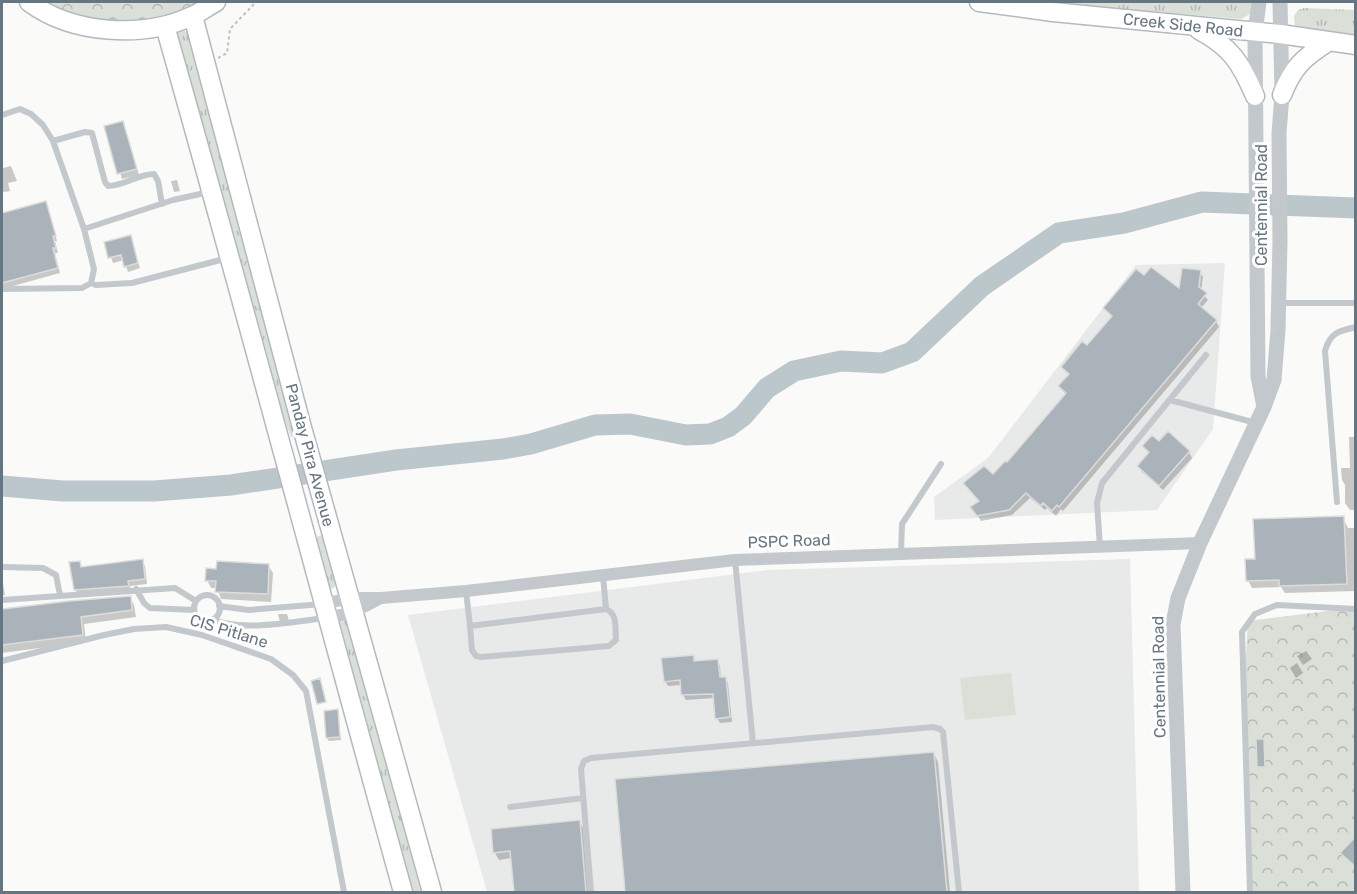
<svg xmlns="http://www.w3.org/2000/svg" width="1357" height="894" font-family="Rubik,sans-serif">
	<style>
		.built { fill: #e8e9e9 }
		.grass { fill: url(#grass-tufts) }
		.forest { fill: url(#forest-crowns) }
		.garden { fill: #dadfd7 }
		.shadow { fill: #0003 }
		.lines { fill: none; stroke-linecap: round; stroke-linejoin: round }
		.river { stroke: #bbc7cb; stroke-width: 21 }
		.building { fill: #aab3b9; stroke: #dcdcda; stroke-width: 1.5 }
		.secondary-casing { stroke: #b3babf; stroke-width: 21 }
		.path { stroke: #bbbfc2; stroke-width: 2; stroke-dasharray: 3 3; stroke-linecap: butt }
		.service { stroke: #c3c8cc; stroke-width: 6 }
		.minor { stroke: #c3c8cc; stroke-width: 12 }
		.tertiary { stroke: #c3c8cc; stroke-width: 15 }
		.secondary { stroke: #fff; stroke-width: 18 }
		.labels { text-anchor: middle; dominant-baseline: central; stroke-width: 6; stroke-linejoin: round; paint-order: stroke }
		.street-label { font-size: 16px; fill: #657683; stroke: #fff }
	</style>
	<defs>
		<pattern id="grass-tufts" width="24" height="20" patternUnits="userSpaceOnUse" patternTransform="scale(1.5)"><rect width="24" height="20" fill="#dadfd7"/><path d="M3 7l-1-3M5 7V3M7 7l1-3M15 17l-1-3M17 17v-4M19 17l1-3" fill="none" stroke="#b4b9b4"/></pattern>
		<pattern id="forest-crowns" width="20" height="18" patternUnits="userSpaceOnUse" patternTransform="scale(1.5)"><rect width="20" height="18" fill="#dadfd7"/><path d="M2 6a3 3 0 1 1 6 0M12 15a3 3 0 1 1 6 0" fill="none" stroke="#b4b9b4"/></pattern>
	</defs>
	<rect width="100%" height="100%" fill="#fafaf8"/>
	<path class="built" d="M1225,263L1213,429L1157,510L935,520L934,497L988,458L1136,265Z
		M1130,559L1139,892H487L408,615L768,570Z"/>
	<path class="grass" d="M1064,2H1253L1251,13L1242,19L1109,8Z
		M1304,8L1355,10V41L1295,28L1294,16L1298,10Z
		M182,29L187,32L282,376L296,436L291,437L269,381L177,34V32Z
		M323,535L335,583V587L331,589L328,585L316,537Z
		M339,617L349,621L421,892H408L336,622Z"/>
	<path class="forest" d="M38,2H203L177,14L140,22L100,21L58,14Z
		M1352,608L1355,609V892H1250L1244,690L1248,621Z"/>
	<path class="garden" d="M1011,673L1016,715L965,720L960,678Z"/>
	<path class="shadow" d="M123,122L139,175L122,179L106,127Z
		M2,162L3,168L11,166L17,181L8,183L10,191L4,192L2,191Z
		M177,180L180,191L174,192L171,181Z
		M46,203L57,241H55L58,253H55L60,273L2,289V214Z
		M130,237L140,268L128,272L124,260L113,263L106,243Z
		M1200,272L1203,277L1201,291L1208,300L1201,308L1216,321L1219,327L1063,511L1061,509L1056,516L1047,508L1045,510L1030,498L1012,515L981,521L976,513L980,502L965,483L993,476L1007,464L1066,395L1060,387L1070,375L1063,367L1087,347L1113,318L1105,308L1144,277L1180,291Z
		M1349,437H1356V510H1350L1345,503V485L1342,480L1341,468H1350Z
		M1159,443L1189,452L1192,458L1163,490L1142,472L1138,466L1149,454L1144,446Z
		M1343,518L1348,528H1356V591L1285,593L1281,587L1252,588L1248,580L1256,560Z
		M142,561L145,566L147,584L130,586L131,591L78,595L75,589L79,563L82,568Z
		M268,565L273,573L271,602L221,599L217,588H211L207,580Z
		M2,578L5,595L2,596Z
		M130,598L134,605L136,617L84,624L86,642L2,653V610L69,602Z
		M278,614H287L289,621L280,622Z
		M1306,651L1312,659L1303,665L1297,656Z
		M693,656L696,661H717L720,666L721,679L725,678L728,683L732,722L720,723L717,718L715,698L686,700L683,695L682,685L668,686L665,681Z
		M1297,663L1303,673L1296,678L1290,668Z
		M337,711L341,740L329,741L327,738Z
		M934,754L938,762L950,892H627L617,780Z
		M579,821L583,828L588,892H515L512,858L499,860L495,853Z
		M1356,842V868L1342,853Z"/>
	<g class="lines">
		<path class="river" d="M2,486L63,491H154L231,485L396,460L503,449L531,444L595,425L630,424L686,435L710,434L728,427L743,416L767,388L794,371L841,361L882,363L912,352L982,286L1059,233L1124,223L1202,202L1356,208"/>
	</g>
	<path class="building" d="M123,121L137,169L117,174L104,126Z
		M46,201L56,236H53L56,248H53L58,268L2,283V213Z
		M131,235L138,263L124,267L121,255L108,258L104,242Z
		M1151,267L1179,288L1182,268L1201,270L1199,287L1207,293L1198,304L1217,320L1059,507L1057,505L1052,511L1043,503L1041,506L1026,493L1009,510L977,516L970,507L979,501L963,483L984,466L993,474L1005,461L1007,462L1066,393L1058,386L1069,374L1061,367L1082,341L1087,345L1112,316L1103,308L1136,269L1144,275Z
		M1168,431L1190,451L1159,486L1137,466L1149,452L1142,446L1152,435L1159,441Z
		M1344,516L1347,584L1279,586V580L1246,581L1245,559H1255L1253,519Z
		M143,559L145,579L128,581L129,586L74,590L69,562L80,561L81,567Z
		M217,561L269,564L268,594L215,592L216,581H205L206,568L216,569Z
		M131,596L132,610L81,617L83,635L2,645V609L69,601Z
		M694,655V661L718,659L720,677H726L730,717L715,719L713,694L681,695L680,680L664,682L661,658Z
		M320,678L326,702L317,704L311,681Z
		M338,709L340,737L326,738L324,711Z
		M1256,739H1264L1265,767H1257Z
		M934,752L947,892H625L615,779Z
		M580,820L586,892H514L510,851L493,853L491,829Z
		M1356,836V867L1340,853Z"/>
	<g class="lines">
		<defs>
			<path id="secondary" d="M29,2C72,34 143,39 192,16C201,12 208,6 216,2
				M979,2L1053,12L1280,34L1356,45
				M193,16L301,424L432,892
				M165,26C247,314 323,604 403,892
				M1199,30C1231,47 1241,63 1255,96
				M1282,95C1293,67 1303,58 1328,42"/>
		</defs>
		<use href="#secondary" class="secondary-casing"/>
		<path class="path" d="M218,58L227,53L230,29L256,2"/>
		<path class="service" d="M2,115L20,109L31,114L43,125L53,141L84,229L94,269L91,283L82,288L2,289
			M53,141L85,132L92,133L105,182L108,186C124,186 138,174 154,174L158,181L162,204
			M84,229L173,200L209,192
			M91,283L96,285L132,283L228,258
			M1278,303H1356
			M1170,400L1256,423
			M1337,502L1325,351C1330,333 1338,331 1356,327
			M1100,547L1097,503L1102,483L1206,355
			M901,553L902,524L941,464
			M735,560L753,743
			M2,567L43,568L56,575L60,595
			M136,589L144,603L150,608L194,610
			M466,591L470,626L606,609L603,576
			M194 608a13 13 0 1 1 26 0a13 13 0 1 1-26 0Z
			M2,600L175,588L196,601
			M219,606L249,610L323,604
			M212,619C238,632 295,622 324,618
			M470,626L472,650L476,656L481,657L609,646L616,640C615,628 618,614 606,609
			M2,661L104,635L134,629L166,627L202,635L271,659L293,675L306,691L344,892
			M510,807L583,798
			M591,892L581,769L584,761L591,758L933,727L940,729L943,732L959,892
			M1250,892L1242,632L1255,614L1277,605L1356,609"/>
		<path class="minor" d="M323,604L350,598H381L466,591L735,560L1200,543
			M327,618L354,612L379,599"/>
		<path class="tertiary" d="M1259,2L1255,33L1258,376L1264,407
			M1183,892L1173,624L1178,598L1200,543L1264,407L1274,380L1278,330L1280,241L1279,133L1282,95L1280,2"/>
		<use href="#secondary" class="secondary"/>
	</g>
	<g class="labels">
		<g class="street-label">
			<text transform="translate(1183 25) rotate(6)">Creek Side Road</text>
			<text transform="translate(1261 205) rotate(-90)">Centennial Road</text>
			<text transform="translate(310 455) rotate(75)">Panday Pira Avenue</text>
			<text transform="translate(789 541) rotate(-2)">PSPC Road</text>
			<text transform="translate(229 631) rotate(17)">CIS Pitlane</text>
			<text transform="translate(1159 677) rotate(-91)">Centennial Road</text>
		</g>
	</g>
	<rect width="1357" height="894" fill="none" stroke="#657683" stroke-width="6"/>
</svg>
